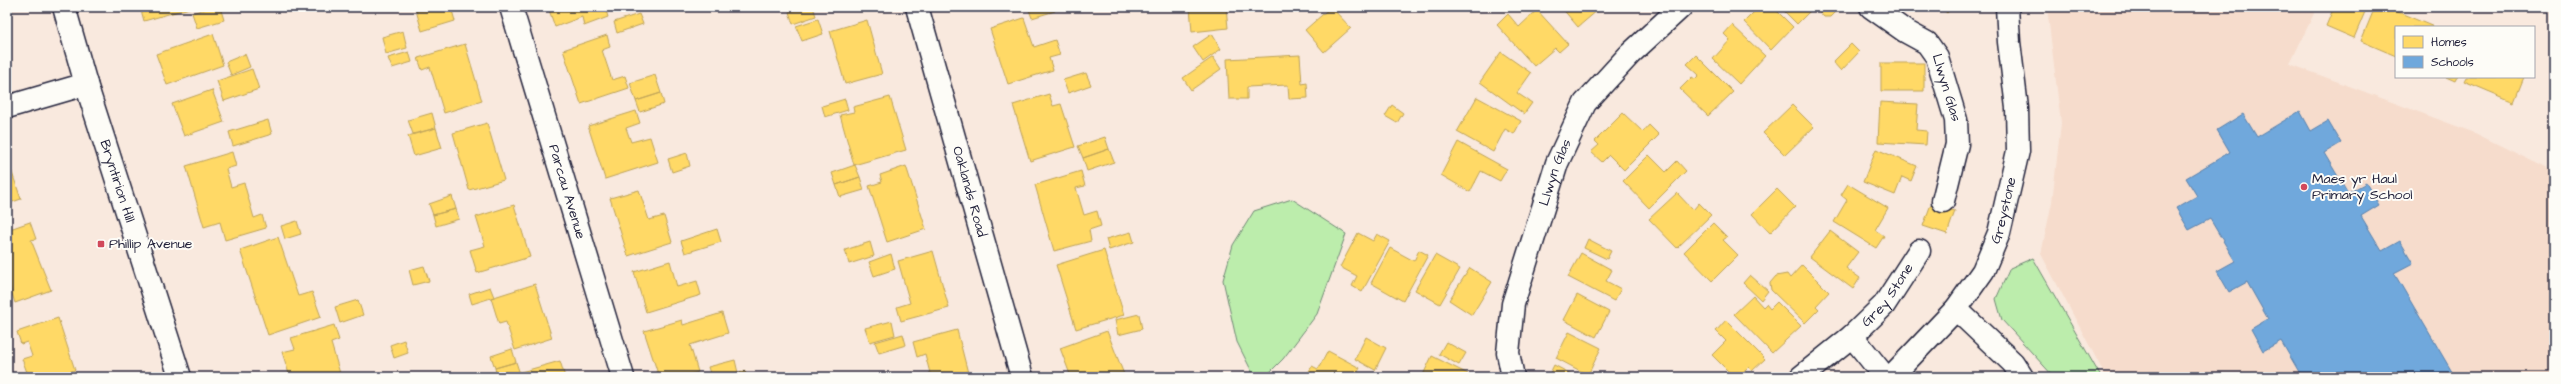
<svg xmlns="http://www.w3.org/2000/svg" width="2561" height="384" font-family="'Architects Daughter',sans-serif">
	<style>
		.built { fill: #f6dccc }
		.green { fill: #bcedac; stroke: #6f8874 }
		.homes { fill: #ffd966; stroke: #bda259 }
		.schools { fill: #6fa8dc; stroke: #5880ac }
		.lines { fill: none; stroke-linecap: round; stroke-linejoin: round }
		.street-casing { stroke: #22223b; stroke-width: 25 }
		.secondary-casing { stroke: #22223b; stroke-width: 25 }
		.primary-casing { stroke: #22223b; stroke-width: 25 }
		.street { stroke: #fdfcf7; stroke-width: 22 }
		.secondary { stroke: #fdfcf7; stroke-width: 22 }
		.primary { stroke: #fdfcf7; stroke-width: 22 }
		.poi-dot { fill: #d1495b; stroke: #fdfcf7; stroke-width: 1.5 }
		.labels { text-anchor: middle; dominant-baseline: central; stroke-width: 4; stroke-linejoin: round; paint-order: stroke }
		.street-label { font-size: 14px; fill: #22223b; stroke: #fdfcf7 }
		.poi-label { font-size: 14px; fill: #22223b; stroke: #fdfcf7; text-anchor: start }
	</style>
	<rect width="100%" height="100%" fill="#f9e9de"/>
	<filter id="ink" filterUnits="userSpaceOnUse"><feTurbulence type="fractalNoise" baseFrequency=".025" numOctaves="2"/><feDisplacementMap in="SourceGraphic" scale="8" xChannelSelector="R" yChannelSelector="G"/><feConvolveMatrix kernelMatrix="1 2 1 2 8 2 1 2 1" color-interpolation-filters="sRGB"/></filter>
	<g filter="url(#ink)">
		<path class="built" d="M2047,7H2317L2290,64L2475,133L2554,172V377H2106L2041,254L2052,202L2061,123Z"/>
		<path class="green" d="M1292,199L1346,234L1317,314L1283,359L1265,377L1252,372L1237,342L1223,280L1233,245L1254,211Z
			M2033,258L2101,377H2054L2002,320L1996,299L2010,268Z"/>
		<path class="homes" d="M136,7H193L144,21L141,10L137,11Z
			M211,7H220L224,20L197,28L192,13Z
			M415,7H451L455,21L422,31Z
			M548,7H605L608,17L584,26L582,17L555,27Z
			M644,7H655L645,10Z
			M804,7H813L816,16L793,24L789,12Z
			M1028,7H1054L1055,11L1032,18Z
			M1190,7H1226L1228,28L1192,32Z
			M1331,7L1351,28L1324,52L1305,30Z
			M1561,7H1595L1598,10L1578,27Z
			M1759,7H1773L1793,27L1771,50L1744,22Z
			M1780,7H1814L1797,24Z
			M1815,7H1834L1835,12L1830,17H1824Z
			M1940,7H1952L1947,13Z
			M2334,7H2367L2354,38L2326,26Z
			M2375,7H2386L2434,27H2396V56L2361,41Z
			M1537,10L1568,44L1559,52L1555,48L1534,66L1497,25L1508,14L1519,27Z
			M639,14L643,24L617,33L614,22Z
			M1024,18L1034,47L1055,40L1060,55L1049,58L1053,70L1008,84L990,29Z
			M818,19L823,34L802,41L796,26Z
			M867,20L882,74L845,84L830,31Z
			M1732,25L1765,56L1739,84L1713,59L1730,40L1724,34Z
			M403,31L407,48L386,54L382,37Z
			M213,34L223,65L167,85L156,54Z
			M1212,34L1221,49L1203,62L1193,47Z
			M607,35L610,47L602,50L612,80L625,76L629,88L581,104L563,50Z
			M465,44L482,101L444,113L430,67L422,70L418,58Z
			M1851,44L1859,52L1841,71L1833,62Z
			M409,52L412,62L392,68L388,58Z
			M1501,52L1531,73L1517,93L1532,103L1524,114L1480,82Z
			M245,54L250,67L231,75L226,62Z
			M1300,55L1302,84L1307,83L1308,98L1289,99L1288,85L1247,87V99H1229L1227,59Z
			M1696,55L1733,92L1708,116L1680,89L1692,77L1695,79L1699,75L1687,64Z
			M1213,57L1221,69L1191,90L1183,78Z
			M1881,63H1924V91H1881Z
			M252,69L259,89L224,101L217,81Z
			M1086,73L1091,85L1068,93L1063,80Z
			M655,75L661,93L636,101L630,83Z
			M2446,77H2457L2455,81Z
			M2466,77H2524L2514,102L2464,81Z
			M212,90L224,122L184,136L172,104Z
			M661,93L664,104L640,112L636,101Z
			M1049,94L1053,106L1061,104L1075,147L1030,161L1013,105Z
			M890,97L906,150L854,165L840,115L854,112L853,107Z
			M1477,97L1521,121L1514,134L1505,129L1493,152L1457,132Z
			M845,99L848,110L825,117L822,106Z
			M1880,102L1918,104L1916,130L1927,131L1926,145L1878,142Z
			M1392,105L1403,113L1397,123L1385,116Z
			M1792,105L1814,127L1785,155L1763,133Z
			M636,111L640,123L626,128L631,142L650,137L658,162L605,179L588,126Z
			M432,113L436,128L413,134L408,120Z
			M1623,113L1643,132L1649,125L1659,135L1624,170L1609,155L1602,162L1591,152L1599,145L1595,141Z
			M268,120L272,134L233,146L229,132Z
			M487,123L504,180L469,190L453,133Z
			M436,128L442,148L414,156L408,136Z
			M1105,137L1109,149L1083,158L1078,146Z
			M1458,142L1507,169L1500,181L1481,171L1470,192L1441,175Z
			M1109,149L1114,162L1087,171L1083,158Z
			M1876,149L1917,166L1911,181L1902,177L1895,195L1863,182Z
			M232,152L236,166L226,169L231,187L244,183L254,218L262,215L266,228L225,240L220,222L204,227L186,166Z
			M687,153L690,166L672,172L668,159Z
			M1649,155L1666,172L1677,161L1686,171L1649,208L1623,181Z
			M7,158L21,199L7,204Z
			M855,165L860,177L836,185L832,173Z
			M906,166L926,229L887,242L869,186L882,182L880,175Z
			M1081,171L1085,186L1076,188L1084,215L1097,211L1101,226L1089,230L1091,241L1054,251L1035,185Z
			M860,177L864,190L840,197L836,185Z
			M1848,184L1888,208L1875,230L1884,236L1876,248L1834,222L1847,200L1841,195Z
			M1777,189L1795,207L1770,233L1752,214Z
			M639,190L649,220L664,216L672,242L628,256L610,198Z
			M1677,193L1693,210L1699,203L1711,215L1677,248L1649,219Z
			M452,196L456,209L433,215L429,204Z
			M1931,204L1955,211L1947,234L1923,226Z
			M514,205L530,257L477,273L470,250L485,246L476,217Z
			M456,209L459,219L436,226L433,215Z
			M297,221L301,234L285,239L281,226Z
			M30,222L36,239L31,240L51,290L15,303L7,278V230Z
			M1713,223L1727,237L1723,240L1738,255L1712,281L1684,252Z
			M717,229L721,242L685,253L681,241Z
			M1830,231L1858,252L1846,268L1860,278L1853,289L1810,257Z
			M1131,232L1134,242L1109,250L1106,239Z
			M1358,233L1373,241L1377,234L1390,241L1362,292L1352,286L1357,276L1340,267Z
			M278,237L298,296L312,292L321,317L268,335L240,250Z
			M1588,239L1611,251L1607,259L1584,248Z
			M870,242L874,256L849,264L845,250Z
			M1390,248L1414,261L1419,250L1428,255L1403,301L1371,283Z
			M1104,250L1124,315L1076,329L1056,265Z
			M933,251L949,308L901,321L897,307L910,303L898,261Z
			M1581,253L1612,270L1606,281L1621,289L1614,301L1568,277Z
			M891,254L895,269L874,276L869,262Z
			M1435,255L1460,269L1440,304L1415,290Z
			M670,261L677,287L697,281L701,295L646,312L634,272Z
			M1802,265L1829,292L1816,306L1819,309L1805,323L1771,290L1770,283L1776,276L1787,274L1790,278Z
			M424,266L429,281L413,285L409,270Z
			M1470,268L1492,282L1472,315L1449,300Z
			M1750,275L1768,291L1761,300L1743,283Z
			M535,284L552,338L515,350L506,322L499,324L491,298Z
			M490,287L494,297L472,304L469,294Z
			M1577,295L1609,312L1596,337L1564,320Z
			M1753,296L1763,307L1766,304L1770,309L1777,302L1801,326L1772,353L1734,314Z
			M358,300L363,315L340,323L335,307Z
			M722,313L728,333L690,345L698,372L683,377H659L644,331L682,320L683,325Z
			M1139,314L1142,329L1118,335L1115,320Z
			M58,318L75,370L53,377H39L37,371L28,375L22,359L32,356L27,342L21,344L17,332Z
			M1726,320L1765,359L1752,371L1748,367L1738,377H1734L1712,355L1726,341L1716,331Z
			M892,321L895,335L870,342L865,328Z
			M334,325L339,340L331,343L341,377H290L282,352L295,349L291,338Z
			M7,326L10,336L7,337Z
			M957,330L969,377H931L925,354L917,357L913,342Z
			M1107,331L1125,377H1071L1060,348Z
			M1569,332L1601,348L1588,375L1556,358Z
			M903,334L906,345L879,353L875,342Z
			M1366,337L1386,348L1375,370L1355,359Z
			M404,340L408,353L394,358L390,345Z
			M1446,342L1466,353L1459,365L1439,354Z
			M512,349L516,362L495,368L491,356Z
			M1328,351L1360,368L1355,377H1306L1312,366L1318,369Z
			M1432,356L1468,374L1466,377H1422Z
			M735,360L738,373L725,377H711L708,367Z
			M560,361L565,377H522L521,372Z
			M516,362L520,374L497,377L495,368Z
			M1554,365L1577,377H1548Z
			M745,371L747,377H725L738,373Z"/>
		<path class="schools" d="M2300,111L2311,131L2328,121L2341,143L2324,153L2348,193L2366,183L2379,205L2361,216L2382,251L2400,241L2413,263L2394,273L2455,377H2302L2281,341L2263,351L2251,329L2268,319L2247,282L2229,292L2217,271L2235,261L2210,219L2189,230L2176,208L2197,196L2186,178L2230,152L2217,130L2243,114L2257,137Z"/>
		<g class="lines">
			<defs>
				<g id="street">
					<path id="s1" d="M511,7L623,377"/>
					<path id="s2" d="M917,7L1022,377"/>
					<path id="s3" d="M1871,7L1905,31L1927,43L1937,57L1956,120L1957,144L1943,201"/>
					<path d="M7,107L86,84"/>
					<path d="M1956,309L2013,363L2022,377"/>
					<path d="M1852,336L1885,377"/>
					<path id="s4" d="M1513,377L1508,353L1513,304L1557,163L1585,103L1630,54L1681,7"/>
					<path id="s5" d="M1801,377L1852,336L1884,305L1919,251"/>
				</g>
				<g id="secondary">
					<path id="s6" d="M1891,377L1956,309L1983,271L1999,233L2018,151L2017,108L2009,42L2007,7"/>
				</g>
				<g id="primary">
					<path id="s7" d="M64,7L86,84L180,377"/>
				</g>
			</defs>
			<use href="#street" class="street-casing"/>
			<use href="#secondary" class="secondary-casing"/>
			<use href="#primary" class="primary-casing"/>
			<use href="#street" class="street"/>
			<use href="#secondary" class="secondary"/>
			<use href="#primary" class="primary"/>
		</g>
	</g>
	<g class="poi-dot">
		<circle cx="2304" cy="187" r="4"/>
		<rect x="97" y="240" width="8" height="8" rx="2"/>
	</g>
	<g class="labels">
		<g class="street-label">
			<text stroke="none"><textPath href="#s3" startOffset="116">Llwyn Glas</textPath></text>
			<text stroke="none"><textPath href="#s4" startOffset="212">Llwyn Glas</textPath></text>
			<text stroke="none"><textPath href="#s7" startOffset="182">Bryntirion Hill</textPath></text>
			<text stroke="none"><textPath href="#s1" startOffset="193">Parcau Avenue</textPath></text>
			<text stroke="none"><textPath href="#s2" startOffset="192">Oaklands Road</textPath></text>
			<text stroke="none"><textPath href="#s6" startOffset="205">Greystone</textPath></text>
			<text stroke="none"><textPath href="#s5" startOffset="120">Grey Stone</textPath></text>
		</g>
		<g class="poi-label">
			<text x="2312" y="179">Maes yr Haul<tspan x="2312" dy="16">Primary School</tspan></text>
			<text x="109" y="244">Phillip Avenue</text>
		</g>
	</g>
	<rect width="2561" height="384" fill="none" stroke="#fdfcf7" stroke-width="24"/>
	<rect x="12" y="12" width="2537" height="360" fill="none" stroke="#22223b" stroke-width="1.5" filter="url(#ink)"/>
	<rect x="2395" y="26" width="140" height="52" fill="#fdfcf7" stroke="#a5a5ac"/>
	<rect x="2403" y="36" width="20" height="12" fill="#ffd966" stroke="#a5a5ac"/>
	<text x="2431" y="46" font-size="12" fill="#22223b">Homes</text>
	<rect x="2403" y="56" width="20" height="12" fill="#6fa8dc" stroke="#a5a5ac"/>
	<text x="2431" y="66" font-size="12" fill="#22223b">Schools</text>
</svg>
